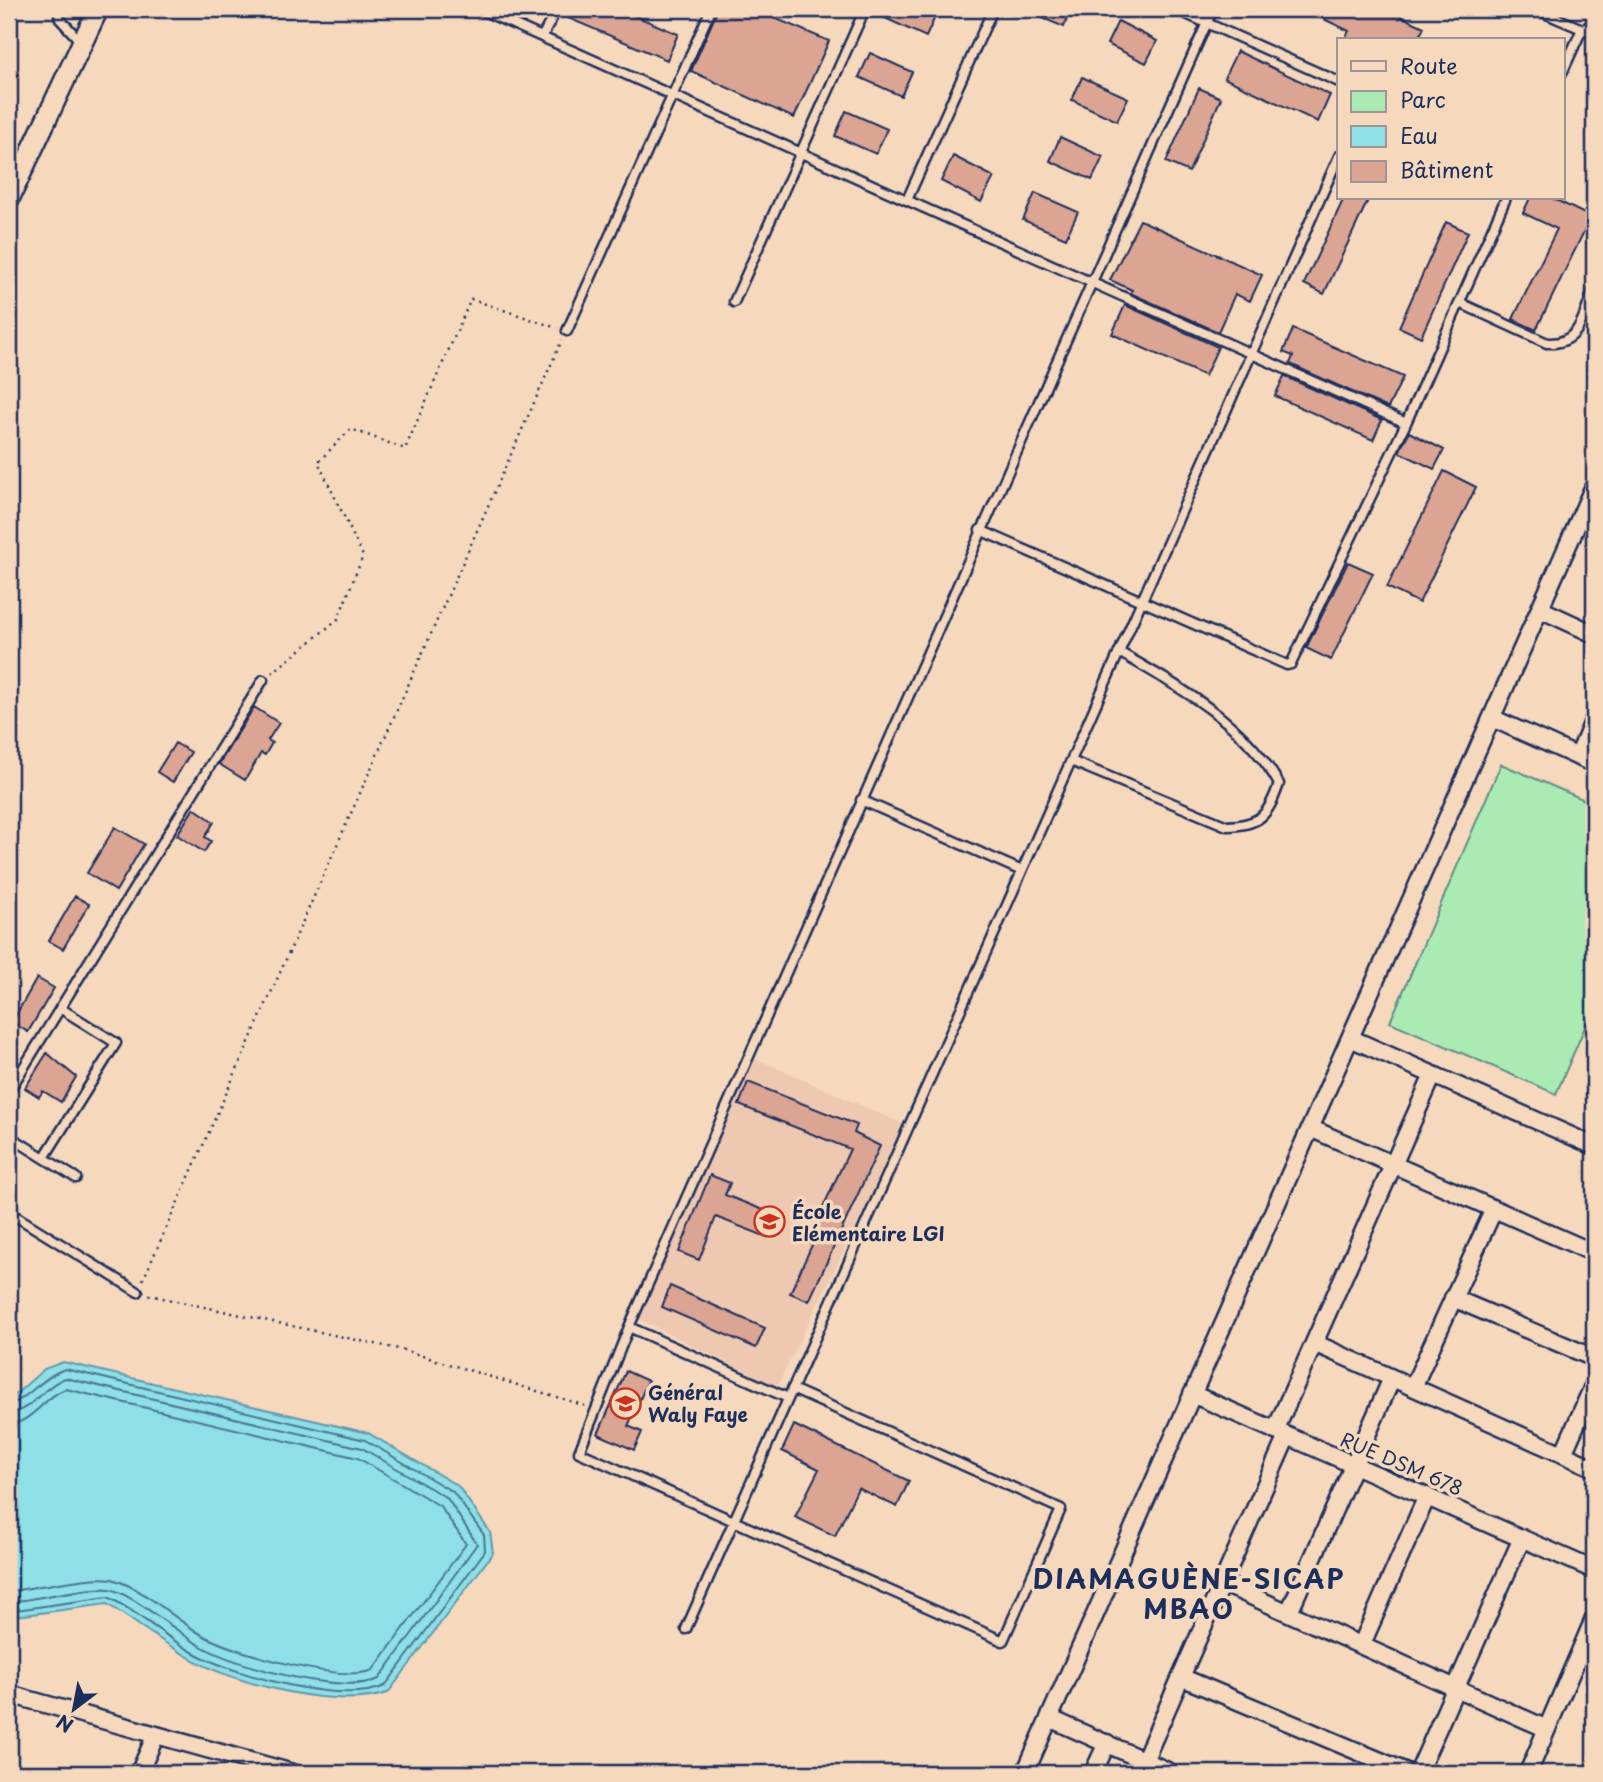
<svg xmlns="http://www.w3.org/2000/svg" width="1603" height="1782" font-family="'Playpen Sans',sans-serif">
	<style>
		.built { fill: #eec8b0 }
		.green { fill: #aaebb4; stroke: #628d89; stroke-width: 2 }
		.water { fill: #8edfe6; stroke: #6099b0; stroke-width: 2 }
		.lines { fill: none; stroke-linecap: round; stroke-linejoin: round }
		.shore { stroke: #497594; stroke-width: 2 }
		.building { fill: #dba493; stroke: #1b2f5e; stroke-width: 2 }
		.service-casing { stroke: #1b2f5e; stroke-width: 13 }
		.minor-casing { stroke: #1b2f5e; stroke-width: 21 }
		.tertiary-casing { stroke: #1b2f5e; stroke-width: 24 }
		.path { stroke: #1b2f5e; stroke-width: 2.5; stroke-dasharray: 2 5; stroke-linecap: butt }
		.service { stroke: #f6d8bc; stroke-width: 8 }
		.minor { stroke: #f6d8bc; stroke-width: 16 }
		.tertiary { stroke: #f6d8bc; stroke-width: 19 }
		.labels { text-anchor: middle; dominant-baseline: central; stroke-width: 7; stroke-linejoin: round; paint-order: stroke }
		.poi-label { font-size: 19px; font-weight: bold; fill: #1b2f5e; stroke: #f6d8bc; text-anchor: start }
		.street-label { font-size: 19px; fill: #1b2f5e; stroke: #f6d8bc }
		.district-label { font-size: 26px; font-weight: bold; letter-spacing: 2px; fill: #1b2f5e; stroke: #f6d8bc }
	</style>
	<rect width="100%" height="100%" fill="#f6d8bc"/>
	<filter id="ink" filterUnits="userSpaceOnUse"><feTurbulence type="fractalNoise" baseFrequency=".0143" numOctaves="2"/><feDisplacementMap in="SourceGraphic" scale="14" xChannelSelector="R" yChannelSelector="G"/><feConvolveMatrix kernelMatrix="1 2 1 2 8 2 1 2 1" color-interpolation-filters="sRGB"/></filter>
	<g filter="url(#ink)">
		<path class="built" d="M752,1057L905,1125L777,1387L639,1319Z"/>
		<path class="green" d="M1501,764L1594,804V1006L1556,1094L1390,1022Z"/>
		<path class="water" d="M63,1362L368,1433L458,1486L490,1532L493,1553L388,1693C337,1709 241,1686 194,1660C164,1644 136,1622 107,1604L9,1617V1400L44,1369Z"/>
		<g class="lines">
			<path class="shore" d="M9,1404C25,1402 43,1376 65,1369L365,1440L453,1492L484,1535L485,1551L385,1686C342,1705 239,1676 198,1655C167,1639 140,1613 108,1597L9,1611
				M9,1413C31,1412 44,1385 65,1378L362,1448L447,1498L477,1544L379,1679C342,1695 234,1666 199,1645C179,1633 129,1592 109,1589C89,1586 33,1600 9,1602
				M9,1424C33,1423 44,1396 66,1389L358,1458L440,1506L466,1544L373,1670C343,1683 236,1653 206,1637C176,1621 148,1591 115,1580C96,1573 33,1589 9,1591"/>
		</g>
		<path class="building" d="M563,9H619L678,34L667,60L561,15Z
			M718,9H753L829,41L794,118L691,71Z
			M890,9H923L936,15L926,37L885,18Z
			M1021,9H1071L1064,27Z
			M1303,9H1386L1424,27L1418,40H1344L1349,31Z
			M1118,21L1157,41L1146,63L1107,44Z
			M1237,51L1330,95L1318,122L1224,78Z
			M870,53L912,72L901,96L859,77Z
			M1082,77L1128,98L1117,121L1072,100Z
			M1199,88L1221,98L1189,172L1166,162Z
			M846,111L887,129L876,154L835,136Z
			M1060,137L1103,157L1092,180L1050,161Z
			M953,156L994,177L981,202L941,181Z
			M1035,193L1078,212L1066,238L1023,220Z
			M1344,198H1369L1324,294L1304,284Z
			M1530,198H1552L1591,217L1536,330L1513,319L1557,229L1523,213Z
			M1140,220L1262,275L1250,301L1235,294L1218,332L1130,293L1132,290L1110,280Z
			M1446,222L1468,232L1421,337L1399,327Z
			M1125,305L1218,347L1205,376L1112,334Z
			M1293,329L1403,377L1388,408L1290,364L1293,356L1283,352Z
			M1284,376L1382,420L1373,440L1275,396Z
			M1409,432L1444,450L1434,469L1399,452Z
			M1444,471L1476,487L1419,603L1387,587Z
			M1348,562L1373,573L1331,660L1306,648Z
			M254,707L279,723L268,740L272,743L265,755L261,753L245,780L219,764Z
			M175,743L191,752L173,782L157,772Z
			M194,808L214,822L205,837L211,841L204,852L177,835Z
			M115,827L144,844L116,891L87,873Z
			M75,896L89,904L63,949L49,941Z
			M37,978L54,988L28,1032L12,1022Z
			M47,1053L76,1077L61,1102L43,1091L39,1097L25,1088Z
			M748,1082L857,1125L854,1133L880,1146L809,1301L790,1293L812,1245L807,1242L850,1149L739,1105Z
			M710,1175L730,1183L725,1195L776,1215L767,1237L716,1217L699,1260L679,1252Z
			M670,1286L765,1328L756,1348L662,1307Z
			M626,1371L648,1381L628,1426L642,1432L634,1450L598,1434Z
			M794,1425L909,1481L897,1507L858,1488L835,1536L795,1517L819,1469L782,1451Z"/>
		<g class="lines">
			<defs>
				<path id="service" d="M58,9L60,19L82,43
					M479,9L1406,423
					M1175,9L1339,82
					M1535,9L1594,34
					M542,37L557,9
					M1563,71L1582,29L1594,25
					M907,200L993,9
					M734,302L865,9
					M1460,303L1547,343C1581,345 1584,314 1594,288
					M567,331L711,9
					M980,530L1287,665L1291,664L1406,423L1506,198
					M1071,761L1227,826C1261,825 1268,815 1279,784C1245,723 1178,686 1119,652
					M861,800L1022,871
					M9,1091L263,680
					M9,1136L76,1178
					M44,1158L116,1043L60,1008
					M9,1212L138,1292
					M629,1327L788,1398
					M792,1389L1061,1509L1003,1641L579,1452L629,1327L1213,9
					M686,1629L1339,156"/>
				<path id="minor" d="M1540,609L1594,634
					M1492,718L1594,764
					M1578,757L1594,719
					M1350,1038L1594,1146
					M1310,1128L1594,1253
					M1453,1298L1594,1358
					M1314,1343L1594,1468
					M1413,1387L1493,1211
					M1192,1394L1594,1570
					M1275,1431L1433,1075
					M1563,1454L1594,1384
					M1222,1583L1547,1729
					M1289,1612L1392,1378
					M1362,1644L1427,1496
					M1181,1677L1409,1773
					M9,1694L293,1773
					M1049,1718L1172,1773
					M1144,1761L1287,1436
					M139,1773L156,1735
					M1025,1773L1594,486
					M1093,1773L1107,1743
					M1418,1773L1522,1538
					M1528,1773L1594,1619"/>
				<path id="tertiary" d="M9,199L98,9"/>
			</defs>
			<use href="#service" class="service-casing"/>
			<use href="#minor" class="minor-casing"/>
			<use href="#tertiary" class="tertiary-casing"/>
			<path class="path" d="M272,673L338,619L363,556L318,462L351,429L405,449L471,299L557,328
				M143,1280L562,340
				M149,1295L403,1350L586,1406"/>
			<use href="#service" class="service"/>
			<use href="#minor" class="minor"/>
			<use href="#tertiary" class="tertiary"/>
		</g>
	</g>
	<defs>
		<symbol id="school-ring" viewBox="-11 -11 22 22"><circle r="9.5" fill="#f6d8bc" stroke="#c8321e" stroke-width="1.5"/><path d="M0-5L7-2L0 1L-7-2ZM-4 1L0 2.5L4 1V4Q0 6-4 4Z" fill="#c8321e"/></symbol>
	</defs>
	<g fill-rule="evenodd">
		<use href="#school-ring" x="752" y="1204" width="35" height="35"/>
		<use href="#school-ring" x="608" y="1386" width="35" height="35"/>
	</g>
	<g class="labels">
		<g class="poi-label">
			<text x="792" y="1211">École<tspan x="792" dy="22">Elémentaire LGI</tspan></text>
			<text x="648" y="1392">Général<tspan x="648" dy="22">Waly Faye</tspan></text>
		</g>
		<g class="street-label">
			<text transform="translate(1402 1463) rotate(23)">RUE DSM 678</text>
		</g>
		<g class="district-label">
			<text x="1189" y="1578">DIAMAGUÈNE-SICAP<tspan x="1189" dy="30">MBAO</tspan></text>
		</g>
	</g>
	<rect width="1603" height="1782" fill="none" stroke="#f6d8bc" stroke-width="35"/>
	<rect x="18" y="18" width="1568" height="1747" fill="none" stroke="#1b2f5e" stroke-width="2.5" filter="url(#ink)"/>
	<rect x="1337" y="38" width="228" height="161" fill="#f6d8bc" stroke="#9e9496" stroke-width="2"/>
	<rect x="1351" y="61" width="35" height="10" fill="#f6d8bc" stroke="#9e9496" stroke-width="2"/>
	<text x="1400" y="74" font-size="21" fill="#1b2f5e">Route</text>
	<rect x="1351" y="91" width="35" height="21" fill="#aaebb4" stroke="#9e9496" stroke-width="2"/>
	<text x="1400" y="108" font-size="21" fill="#1b2f5e">Parc</text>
	<rect x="1351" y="126" width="35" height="21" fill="#8edfe6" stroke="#9e9496" stroke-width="2"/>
	<text x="1400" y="144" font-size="21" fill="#1b2f5e">Eau</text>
	<rect x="1351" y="161" width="35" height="21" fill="#dba493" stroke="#9e9496" stroke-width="2"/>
	<text x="1400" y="178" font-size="21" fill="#1b2f5e">Bâtiment</text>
	<g transform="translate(74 1709) rotate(212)" stroke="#f6d8bc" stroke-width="5" paint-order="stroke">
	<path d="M0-5L12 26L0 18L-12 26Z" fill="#1b2f5e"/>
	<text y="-10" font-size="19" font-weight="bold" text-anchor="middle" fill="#1b2f5e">N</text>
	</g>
</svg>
